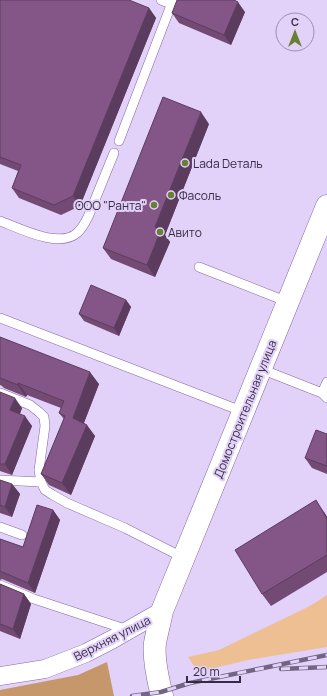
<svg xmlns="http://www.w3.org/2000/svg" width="327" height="696" font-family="Manrope,sans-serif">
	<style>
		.green { fill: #edbf93 }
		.forest { fill: #c6976a }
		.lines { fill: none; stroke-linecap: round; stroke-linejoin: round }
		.service-casing { stroke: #8469a3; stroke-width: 10 }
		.minor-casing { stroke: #8469a3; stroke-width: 19 }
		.tertiary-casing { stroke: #8469a3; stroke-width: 23 }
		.service { stroke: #fff; stroke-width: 9 }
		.minor { stroke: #fff; stroke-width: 18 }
		.tertiary { stroke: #fff; stroke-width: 22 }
		.rail-casing { stroke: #726583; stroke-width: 4.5 }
		.rail { stroke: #e2d1f8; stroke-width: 3; stroke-dasharray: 9; stroke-linecap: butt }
		.wall { fill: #724a74 }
		.shaded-wall { fill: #5c3c5e }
		.building { fill: #845687; stroke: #5c3c5e }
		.poi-dot { fill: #678033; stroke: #e2d1f8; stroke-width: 1.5 }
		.labels { text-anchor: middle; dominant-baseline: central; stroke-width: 4; stroke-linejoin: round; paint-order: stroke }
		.poi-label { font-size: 12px; fill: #362b44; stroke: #e2d1f8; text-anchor: start }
		.street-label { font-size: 12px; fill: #362b44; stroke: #e2d1f8 }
	</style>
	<rect width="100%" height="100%" fill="#e2d1f8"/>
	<path class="green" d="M327,595V647L248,660L198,672L188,657L219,650L310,606Z"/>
	<path class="forest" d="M107,662L114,696H0V690L78,675Z"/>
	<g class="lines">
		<defs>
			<path id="service" d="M161,0L171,4
				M119,141L173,0
				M0,221C19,228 59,249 77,233C82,229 85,223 88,217L114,153
				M199,267L288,302
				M0,318L244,412
				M261,369L322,393L327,398
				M0,393L30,405L39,412L44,417L45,426L39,470L41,482L45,490L53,495L67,503L125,528L184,558
				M322,393L327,382
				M0,480L41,482
				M0,527L22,535
				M0,585L34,599L128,630"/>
			<path id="minor" d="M0,676L45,669L86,653L113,639L162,611"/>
			<path id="tertiary" d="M162,696C158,680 153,659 155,643C157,632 160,622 162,611L327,206"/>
		</defs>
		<use href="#service" class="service-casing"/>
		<use href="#minor" class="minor-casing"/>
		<use href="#tertiary" class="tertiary-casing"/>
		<use href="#service" class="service"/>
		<use href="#minor" class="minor"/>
		<use href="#tertiary" class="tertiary"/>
		<defs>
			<path id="rail" d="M281,669L327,667
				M132,696L161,692L190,683L327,655"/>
		</defs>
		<use href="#rail" class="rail-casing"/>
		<use href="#rail" class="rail"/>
	</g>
	<path class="wall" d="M0,0L149,8L156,18L80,206L61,215L19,198L12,188L18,171L0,164Z
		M245,12L231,45L179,23L172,13Z
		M209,124L165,235L170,242L155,277L111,259L103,248Z
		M126,300L131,307L119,336L84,321L79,314Z
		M0,337L99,384L84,423L95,436L71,495L49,485L41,474L64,419L59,413L61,408L27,395L26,397L4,388L2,386L0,385Z
		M0,392L22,408L20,414L32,426L12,475L0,471Z
		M327,434V474L312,468L305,458Z
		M12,484L20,494L12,517L0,513V505Z
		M53,510L60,520L35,593L2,579L0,580V539L23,547Z
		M324,512L327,517V572L271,606L262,594Z
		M0,584L24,594L31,604L20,639L0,631Z"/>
	<path class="shaded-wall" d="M238,2L245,12L231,45L224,35Z
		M149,8L156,18L80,206L73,196Z
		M201,112L209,124L165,235L170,242L155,277L147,265L155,227Z
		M126,300L131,307L119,336L114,328Z
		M90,372L99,384L81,430L73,418Z
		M18,383L27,395L26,397L18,385Z
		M15,398L22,408L17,421L10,410Z
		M25,416L32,426L12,475L5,464Z
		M87,425L95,436L71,495L62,483Z
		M12,484L20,494L12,517L5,507Z
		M316,500L324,512L327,517V519Z
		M53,510L60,520L35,593L28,583Z
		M24,594L31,604L20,639L13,629Z"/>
	<path class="building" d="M0,0H129L149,8L73,196L54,205L12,188L21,165L0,157Z
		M177,0H234L238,2L224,35L172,13Z
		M163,97L201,112L155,227L161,230L147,265L103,248Z
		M91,285L126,300L114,328L79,314Z
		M0,337L90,372L73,418L87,425L62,483L41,474L65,416L59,413L64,401L18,383V385L0,378Z
		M0,392L15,398L10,410L25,416L5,464H0Z
		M316,430L327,434V466L305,458Z
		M0,480L12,484L5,507L0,505Z
		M316,500L327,519V555L262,594L235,550Z
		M37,505L53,510L28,583L0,571V539L23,547Z
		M0,584L24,594L13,629L0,624Z"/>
	<g class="poi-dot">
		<circle cx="185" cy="163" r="4"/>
		<circle cx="171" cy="195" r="4"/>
		<circle cx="154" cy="205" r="4"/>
		<circle cx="160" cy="232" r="4"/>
	</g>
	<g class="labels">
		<g class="poi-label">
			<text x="193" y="163">Lada Dеталь</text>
			<text x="179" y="195">Фасоль</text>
			<text x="146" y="205" text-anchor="end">ООО "Ранта"</text>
			<text x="168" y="232">Авито</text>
		</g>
		<g class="street-label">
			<text transform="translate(245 409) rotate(-68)">Домостроительная улица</text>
			<text transform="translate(112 638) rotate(-27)">Верхняя улица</text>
		</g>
	</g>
	<g transform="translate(295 32)"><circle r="19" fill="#e2d1f8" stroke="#9d8fb0"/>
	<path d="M0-3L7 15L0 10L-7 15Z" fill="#678033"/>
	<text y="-6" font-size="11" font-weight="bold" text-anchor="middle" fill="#362b44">С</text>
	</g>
	<path d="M187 676v6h53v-6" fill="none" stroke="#362b44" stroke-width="2"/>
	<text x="193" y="676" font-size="12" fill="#362b44" stroke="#e2d1f8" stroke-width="3" paint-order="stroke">20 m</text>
</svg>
